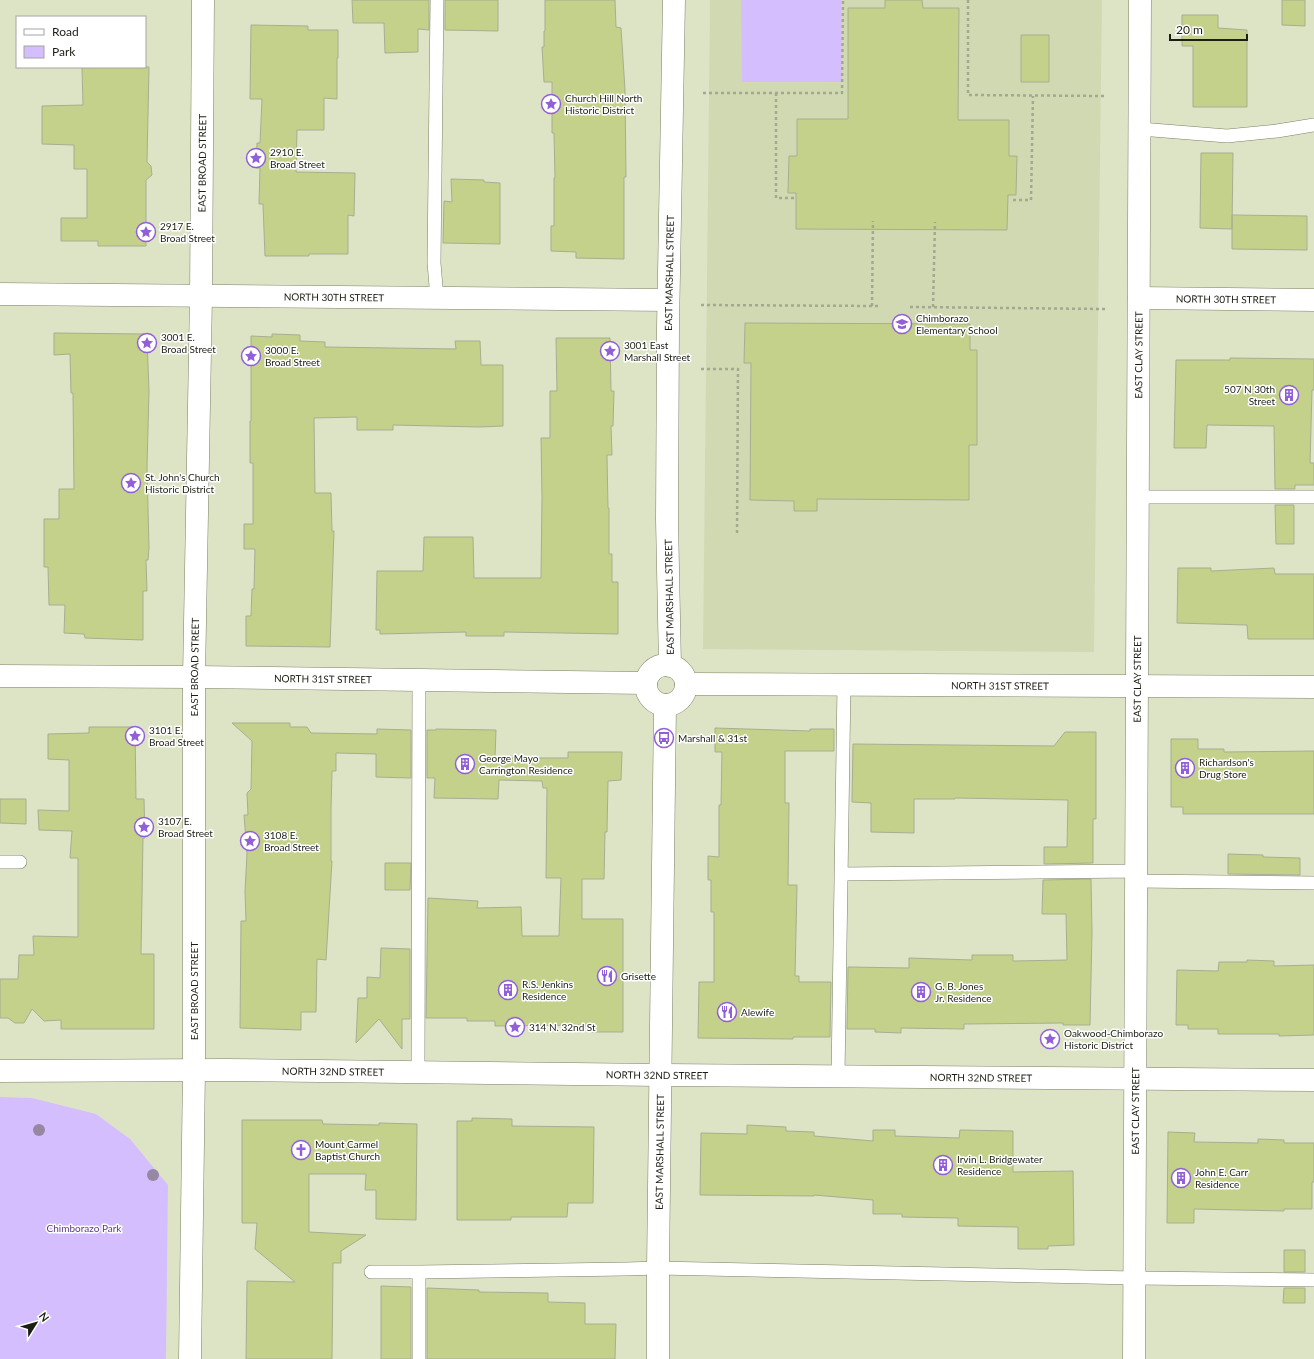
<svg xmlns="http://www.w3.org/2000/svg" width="1314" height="1359" font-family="Lato,sans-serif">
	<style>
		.built { fill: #d1d9b3 }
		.green { fill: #d4befd }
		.building { fill: #c3d18b; stroke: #a7ae91 }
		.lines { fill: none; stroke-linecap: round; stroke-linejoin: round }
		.lane-casing { stroke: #7b8165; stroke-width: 14 }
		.street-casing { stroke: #7b8165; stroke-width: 23 }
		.secondary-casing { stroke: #7b8165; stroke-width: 23 }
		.path { stroke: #a3a890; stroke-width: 2.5; stroke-dasharray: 3 3; stroke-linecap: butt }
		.lane { stroke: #fff; stroke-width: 13 }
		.street { stroke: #fff; stroke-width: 22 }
		.secondary { stroke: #fff; stroke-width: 22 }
		.tree { fill: #9687a3 }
		.labels { text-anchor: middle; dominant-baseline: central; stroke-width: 3; stroke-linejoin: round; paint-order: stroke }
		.poi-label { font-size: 10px; fill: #1c1e13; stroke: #fff; text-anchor: start }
		.street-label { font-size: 10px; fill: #1c1e13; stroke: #fff }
		.park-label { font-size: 10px; fill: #5b3b87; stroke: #fff }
	</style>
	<rect width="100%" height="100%" fill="#dde4c6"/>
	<path class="built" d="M710,0H1102L1094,652L703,649Z"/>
	<path class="green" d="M741,0H841L842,82H742Z
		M0,1097L32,1098L96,1114L130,1139L168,1185L166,1359H0Z"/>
	<path class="building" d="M352,0H429V30L418,29V52L385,53L384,23H353Z
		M445,0H498V31L445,30Z
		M545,0H615L616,27L621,28L625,90L626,177H624V259L576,258V252L551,251V226H554V178H555L554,133H552V82H544L542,47H544V31H545Z
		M885,0H922L923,8H959L958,120H1009V156H1017L1016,195H1008L1007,230L796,229V193H788L789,156H797V119H848V8H885Z
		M1282,0H1305V26L1282,25Z
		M1182,15H1218V28L1247,30V107H1193V46H1182Z
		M251,25L308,26V30H338V58H337V99L324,98V130H297L296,172L355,173L354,216L348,215V254H309V256H265L263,204H259L260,168H256L257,143H260L262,99H250Z
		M1021,35H1049V82H1021Z
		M85,67H149L147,162L151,166L152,175L146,180V246H98V241H61V218H87V169H74V145L42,144V106L83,105L82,68Z
		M1201,153H1233L1232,229L1200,228Z
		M451,179L484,180V182L500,183V244L443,243L444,201L452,202Z
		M1232,215L1307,216V250L1232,249Z
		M745,323L970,324V350H977V445H969V500L817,499V511H794V501L750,500L751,363H744Z
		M54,333L144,334L143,340L147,339L149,391L147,467L149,548L148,560H146L147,591H143V640L85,638L84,634L64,633L65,605H49L48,567H44V519H59V489H74L73,393H71L70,354L54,355Z
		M272,334L300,335V341L325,342V347L456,349L455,341H480L481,365H503V426L479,427L393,425V430H357V417L314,418L315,493H331L332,531H334L330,647L246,646V616H251L252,589H254L255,549H244V524H253V463H250V421H251V336L272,337Z
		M556,338H610L611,391H614L613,426H611L612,455H607L608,508H609V554H612V582H618V634L504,632V636H466V632L380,634V630H376L377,571H423L424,537H473L474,578H541L542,497L541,438H550V391H557Z
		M1230,358L1314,359V390H1312L1310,463H1314V485H1295V489H1275L1274,426L1207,425L1206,448H1174L1176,360H1230Z
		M1275,505H1294V544H1276Z
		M1178,568H1211V571L1274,568L1275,574H1314V639H1248L1247,625L1177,623Z
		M232,723H290V727H307L311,733L377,734V729L411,730V778L376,777V754L336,753V771H332L331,809V861H332L326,960L317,959L316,1012H301V1030L240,1028L241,921H246L245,892L247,853L244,815H248L247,793L251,789L252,741Z
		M89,727H135L136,799H144L145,838H143L141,954H154V1029H61V1020L44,1021L32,1009L24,1023H15L8,1018H0V979H18L19,955H34L33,936L78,937V858H70L72,831L39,830L38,810L69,811V760L48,759V734L89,733Z
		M715,728L810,731V729H834V751H785V803H789L788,885H797L795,976H799V982H831L830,1037H793V1039L698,1038L699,982H714V912H711V880H708V856L719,857V805H721L722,752H715Z
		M436,729L496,730L495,758H568V752H622L621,780L608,781L607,832H605L604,879H582V919H623V1032H592V1025L495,1026V1021H467V1018H426L428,898L478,901L477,908L521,907L522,936H559L561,878H546L547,788H543L542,781L499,780L498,799L434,798L435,778H427V730H436Z
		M1065,732H1096V819H1093V863L1044,864V847H1067L1068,800L955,798V799H914V833L871,832V803L852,802L853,744L1054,746Z
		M1171,739H1198V749H1224V752L1314,751V814H1183V807H1171Z
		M0,799H26V824L0,823Z
		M1228,854L1263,855V857L1300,858V875L1228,874Z
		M385,863H411L410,890H385Z
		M1091,879L1092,932L1090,1025H1063V1023L964,1024V1029L901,1028V1033L875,1032V1029H847L848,967L909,968V958L972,960V955H1013V961L1067,960L1066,914H1042L1043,880Z
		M381,948L410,949V1019H402V1049L379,1019L356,1043L358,998H367V977L380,978Z
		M1247,960L1274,961V966L1314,965V1035L1279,1036V1034H1218V1029H1188V1025H1176L1177,970L1218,971L1219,962H1247Z
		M472,1118L512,1119V1126L594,1127L593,1203H568L567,1217H511V1220H457V1121H472Z
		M242,1120H322L323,1124L379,1125V1123L417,1124L416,1220L376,1219V1190H365L366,1174H309V1232L366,1235L341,1251V1263H333L332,1359H246L247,1281L295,1282L255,1249L257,1223H242Z
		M747,1125L786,1127V1131L814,1132V1136L873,1141V1130H895V1136L959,1138L960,1130L1013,1131V1172L1073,1171L1074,1245L1048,1246V1249H1018V1227L958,1226V1218L902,1217V1214H873V1200L814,1195V1196L700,1195L701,1133L747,1134Z
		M1168,1132L1195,1133L1194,1142L1258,1143V1139L1284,1140V1143H1314V1182H1312V1209H1284V1211L1194,1209V1223H1167Z
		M1284,1250H1305V1272H1284Z
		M381,1286L411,1287V1359H381Z
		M427,1288L479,1290V1292L548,1293V1302L585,1303V1324H616L615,1359H427Z
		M1284,1288H1305V1303H1283Z"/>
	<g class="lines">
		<defs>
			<path id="lane" d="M1140,129L1227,136L1277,131L1314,125
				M437,298L434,263L437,0
				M1138,497H1314
				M0,862H20
				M841,874L1135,871
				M1136,881L1314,883
				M418,1072L419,679
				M838,1076L844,684
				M371,1272H419L626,1269L658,1268L1134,1278L1314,1280
				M419,1359V1272"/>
			<g id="street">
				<path id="s1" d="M0,294L668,300"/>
				<path id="s2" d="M1139,298L1314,300"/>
				<path id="s3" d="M670,666L667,520L668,327L674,0"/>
				<path d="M0,676L194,677"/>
				<path id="s4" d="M0,1071L225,1070L661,1075L1314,1080"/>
				<path id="s5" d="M658,1359V1268L665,705"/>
				<path id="s6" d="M1134,1359L1140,0"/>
			</g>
			<g id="secondary">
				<circle cx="666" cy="685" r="20"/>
				<path id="s7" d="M194,677L646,683"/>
				<path id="s8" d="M686,684L1314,687"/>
				<path id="s9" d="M190,1359L194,1070V677L201,296L203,0"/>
			</g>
		</defs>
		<use href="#lane" class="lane-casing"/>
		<use href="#street" class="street-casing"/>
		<use href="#secondary" class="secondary-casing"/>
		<path class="path" d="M968,0V95L1106,96
			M703,93H842L843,0
			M776,93V198H796
			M1013,200H1031L1033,96
			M701,305L878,306
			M872,306L873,221
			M910,307L1105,309
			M933,307L935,222
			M701,369H738L737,535"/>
		<use href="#lane" class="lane"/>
		<use href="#street" class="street"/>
		<use href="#secondary" class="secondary"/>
	</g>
	<g class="tree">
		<circle cx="39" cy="1130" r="6"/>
		<circle cx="153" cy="1175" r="6"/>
	</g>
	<defs>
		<symbol id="sight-ring" viewBox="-11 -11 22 22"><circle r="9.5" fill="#fff" stroke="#935fd9" stroke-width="1.5"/><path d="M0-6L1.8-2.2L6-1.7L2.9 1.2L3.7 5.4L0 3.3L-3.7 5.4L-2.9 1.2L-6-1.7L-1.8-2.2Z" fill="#935fd9"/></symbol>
		<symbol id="school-ring" viewBox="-11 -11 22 22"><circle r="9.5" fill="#fff" stroke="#935fd9" stroke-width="1.5"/><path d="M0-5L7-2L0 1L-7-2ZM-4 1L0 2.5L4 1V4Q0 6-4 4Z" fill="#935fd9"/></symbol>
		<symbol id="building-ring" viewBox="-11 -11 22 22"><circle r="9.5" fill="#fff" stroke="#935fd9" stroke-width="1.5"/><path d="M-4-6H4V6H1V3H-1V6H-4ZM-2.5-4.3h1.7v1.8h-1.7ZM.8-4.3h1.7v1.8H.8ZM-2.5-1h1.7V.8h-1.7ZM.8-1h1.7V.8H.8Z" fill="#935fd9"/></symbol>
		<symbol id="bus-ring" viewBox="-11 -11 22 22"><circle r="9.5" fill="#fff" stroke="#935fd9" stroke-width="1.5"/><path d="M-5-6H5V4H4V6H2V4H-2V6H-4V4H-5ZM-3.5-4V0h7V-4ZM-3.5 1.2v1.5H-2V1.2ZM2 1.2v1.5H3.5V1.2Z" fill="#935fd9"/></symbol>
		<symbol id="restaurant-ring" viewBox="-11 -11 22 22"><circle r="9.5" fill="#fff" stroke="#935fd9" stroke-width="1.5"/><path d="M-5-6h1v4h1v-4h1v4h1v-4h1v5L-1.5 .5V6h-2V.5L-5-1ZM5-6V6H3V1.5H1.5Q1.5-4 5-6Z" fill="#935fd9"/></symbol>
		<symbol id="church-ring" viewBox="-11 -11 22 22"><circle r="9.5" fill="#fff" stroke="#935fd9" stroke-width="1.5"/><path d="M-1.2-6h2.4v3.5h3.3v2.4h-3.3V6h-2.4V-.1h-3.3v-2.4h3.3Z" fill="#935fd9"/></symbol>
	</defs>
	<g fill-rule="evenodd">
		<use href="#sight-ring" x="540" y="93" width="22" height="22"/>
		<use href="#sight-ring" x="245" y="147" width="22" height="22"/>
		<use href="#sight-ring" x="135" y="221" width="22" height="22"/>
		<use href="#school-ring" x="891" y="313" width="22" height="22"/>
		<use href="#sight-ring" x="136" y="332" width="22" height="22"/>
		<use href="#sight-ring" x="599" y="340" width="22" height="22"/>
		<use href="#sight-ring" x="240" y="345" width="22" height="22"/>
		<use href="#building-ring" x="1278" y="384" width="22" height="22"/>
		<use href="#sight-ring" x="120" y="472" width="22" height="22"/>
		<use href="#sight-ring" x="124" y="725" width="22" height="22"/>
		<use href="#bus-ring" x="653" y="727" width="22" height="22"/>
		<use href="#building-ring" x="454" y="753" width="22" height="22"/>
		<use href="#building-ring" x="1174" y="757" width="22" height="22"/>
		<use href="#sight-ring" x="133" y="816" width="22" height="22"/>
		<use href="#sight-ring" x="239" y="830" width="22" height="22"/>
		<use href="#restaurant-ring" x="596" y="965" width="22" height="22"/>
		<use href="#building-ring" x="497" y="979" width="22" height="22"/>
		<use href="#building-ring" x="910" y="981" width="22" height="22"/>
		<use href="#restaurant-ring" x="716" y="1001" width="22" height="22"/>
		<use href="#sight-ring" x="504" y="1016" width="22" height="22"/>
		<use href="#sight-ring" x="1039" y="1028" width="22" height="22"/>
		<use href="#church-ring" x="290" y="1139" width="22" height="22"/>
		<use href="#building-ring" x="932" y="1154" width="22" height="22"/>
		<use href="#building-ring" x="1170" y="1167" width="22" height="22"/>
	</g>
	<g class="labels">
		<g class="poi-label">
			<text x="565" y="98">Church Hill North<tspan x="565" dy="12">Historic District</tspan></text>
			<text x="270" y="152">2910 E.<tspan x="270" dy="12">Broad Street</tspan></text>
			<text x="160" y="226">2917 E.<tspan x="160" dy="12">Broad Street</tspan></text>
			<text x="916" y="318">Chimborazo<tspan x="916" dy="12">Elementary School</tspan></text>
			<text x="161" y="337">3001 E.<tspan x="161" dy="12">Broad Street</tspan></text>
			<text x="624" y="345">3001 East<tspan x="624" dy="12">Marshall Street</tspan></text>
			<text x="265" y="350">3000 E.<tspan x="265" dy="12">Broad Street</tspan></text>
			<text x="1275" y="389" text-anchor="end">507 N 30th<tspan x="1275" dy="12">Street</tspan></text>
			<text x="145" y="477">St. John's Church<tspan x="145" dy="12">Historic District</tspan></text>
			<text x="149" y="730">3101 E.<tspan x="149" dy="12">Broad Street</tspan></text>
			<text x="678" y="738">Marshall &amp; 31st</text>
			<text x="479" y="758">George Mayo<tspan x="479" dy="12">Carrington Residence</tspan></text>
			<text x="1199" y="762">Richardson's<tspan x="1199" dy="12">Drug Store</tspan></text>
			<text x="158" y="821">3107 E.<tspan x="158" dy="12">Broad Street</tspan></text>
			<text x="264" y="835">3108 E.<tspan x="264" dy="12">Broad Street</tspan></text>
			<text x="621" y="976">Grisette</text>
			<text x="522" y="984">R.S. Jenkins<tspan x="522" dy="12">Residence</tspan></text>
			<text x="935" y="986">G. B. Jones<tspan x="935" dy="12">Jr. Residence</tspan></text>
			<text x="741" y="1012">Alewife</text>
			<text x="529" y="1027">314 N. 32nd St</text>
			<text x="1064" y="1033">Oakwood-Chimborazo<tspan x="1064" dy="12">Historic District</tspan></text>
			<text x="315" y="1144">Mount Carmel<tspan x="315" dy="12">Baptist Church</tspan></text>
			<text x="957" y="1159">Irvin L. Bridgewater<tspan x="957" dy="12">Residence</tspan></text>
			<text x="1195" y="1172">John E. Carr<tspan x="1195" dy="12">Residence</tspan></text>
		</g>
		<g class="street-label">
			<text stroke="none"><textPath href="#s9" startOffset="1196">EAST BROAD STREET</textPath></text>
			<text stroke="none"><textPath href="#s3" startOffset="393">EAST MARSHALL STREET</textPath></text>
			<text stroke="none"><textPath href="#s1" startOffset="334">NORTH 30TH STREET</textPath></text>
			<text stroke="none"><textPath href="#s2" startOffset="87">NORTH 30TH STREET</textPath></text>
			<text stroke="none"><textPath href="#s6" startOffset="1004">EAST CLAY STREET</textPath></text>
			<text transform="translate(669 597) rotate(-91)">EAST MARSHALL STREET</text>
			<text stroke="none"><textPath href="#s9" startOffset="692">EAST BROAD STREET</textPath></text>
			<text stroke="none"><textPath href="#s7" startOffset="129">NORTH 31ST STREET</textPath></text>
			<text stroke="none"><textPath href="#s6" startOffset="680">EAST CLAY STREET</textPath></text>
			<text stroke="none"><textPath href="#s8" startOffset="314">NORTH 31ST STREET</textPath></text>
			<text transform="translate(194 991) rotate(-90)">EAST BROAD STREET</text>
			<text stroke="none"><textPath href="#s4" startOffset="333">NORTH 32ND STREET</textPath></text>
			<text stroke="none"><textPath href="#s4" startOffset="657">NORTH 32ND STREET</textPath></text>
			<text stroke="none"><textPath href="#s4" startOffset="981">NORTH 32ND STREET</textPath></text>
			<text stroke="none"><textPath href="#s6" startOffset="248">EAST CLAY STREET</textPath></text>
			<text stroke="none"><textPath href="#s5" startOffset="207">EAST MARSHALL STREET</textPath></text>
		</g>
		<g class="park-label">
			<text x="84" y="1228">Chimborazo Park</text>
		</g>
	</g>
	<rect x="16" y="16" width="130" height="52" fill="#ffffff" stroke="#a4a5a1"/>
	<rect x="24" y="29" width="20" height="6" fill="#ffffff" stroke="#a4a5a1"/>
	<text x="52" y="36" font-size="12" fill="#1c1e13">Road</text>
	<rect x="24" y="46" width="20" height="12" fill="#d4befd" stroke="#a4a5a1"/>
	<text x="52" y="56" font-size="12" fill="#1c1e13">Park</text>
	<g transform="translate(36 1323) rotate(53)" stroke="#ffffff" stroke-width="3" paint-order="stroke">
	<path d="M0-3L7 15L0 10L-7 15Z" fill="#1c1e13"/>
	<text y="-6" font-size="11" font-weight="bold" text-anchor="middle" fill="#1c1e13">N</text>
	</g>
	<path d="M1170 34v6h77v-6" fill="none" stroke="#1c1e13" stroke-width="2"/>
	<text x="1176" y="34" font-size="12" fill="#1c1e13" stroke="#ffffff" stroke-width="3" paint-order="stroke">20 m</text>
</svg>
